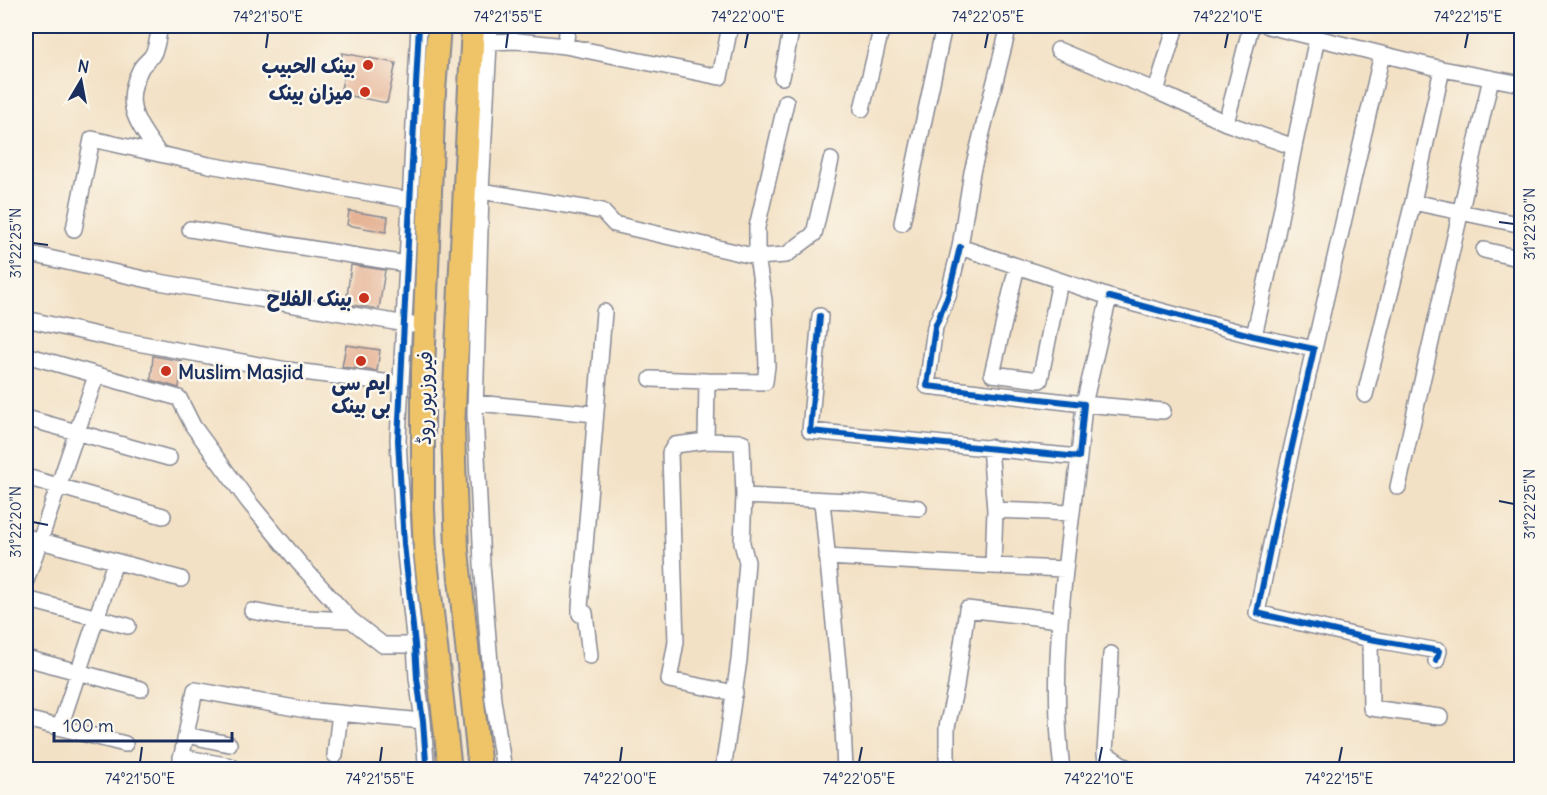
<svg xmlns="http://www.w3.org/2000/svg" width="1547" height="795" font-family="Delius,'Playpen Sans Arabic',sans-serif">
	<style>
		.building { fill: #e5b294 }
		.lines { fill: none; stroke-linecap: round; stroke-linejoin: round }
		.minor-casing { stroke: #878892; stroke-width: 18 }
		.highway-casing { stroke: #878892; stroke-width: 26 }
		.minor { stroke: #fff; stroke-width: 15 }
		.highway { stroke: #efc469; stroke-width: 22 }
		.cycleway-casing { stroke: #fbf7ec; stroke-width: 10 }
		.cycleway { stroke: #0057b8; stroke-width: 6 }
		.ticks { fill: none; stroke: #1b2f5e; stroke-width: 2 }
		.poi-dot { fill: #c8321e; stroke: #fbf7ec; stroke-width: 2 }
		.labels { text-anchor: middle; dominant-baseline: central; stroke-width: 5; stroke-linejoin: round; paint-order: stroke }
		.poi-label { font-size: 20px; font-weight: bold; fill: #1b2f5e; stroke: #fbf7ec; text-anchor: end }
		.street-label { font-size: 20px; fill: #1b2f5e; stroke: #fbf7ec }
		.neatline { fill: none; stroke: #1b2f5e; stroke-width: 2 }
		.ticks-label { font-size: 15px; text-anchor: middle; fill: #1b2f5e }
	</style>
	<rect width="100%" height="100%" fill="#fbf7ec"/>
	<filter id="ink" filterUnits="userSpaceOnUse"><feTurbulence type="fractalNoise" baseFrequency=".0167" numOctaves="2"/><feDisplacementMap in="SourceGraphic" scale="12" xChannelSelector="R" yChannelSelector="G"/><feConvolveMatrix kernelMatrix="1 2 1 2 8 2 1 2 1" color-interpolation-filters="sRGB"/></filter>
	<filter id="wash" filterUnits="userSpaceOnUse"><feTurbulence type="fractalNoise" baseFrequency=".008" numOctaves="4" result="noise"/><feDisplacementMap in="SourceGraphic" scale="24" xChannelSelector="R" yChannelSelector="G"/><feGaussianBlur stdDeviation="1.35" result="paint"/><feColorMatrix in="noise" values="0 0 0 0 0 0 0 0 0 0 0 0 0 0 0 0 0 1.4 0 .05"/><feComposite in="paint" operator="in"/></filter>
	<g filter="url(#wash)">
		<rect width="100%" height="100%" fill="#f3e1c5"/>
		<g id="blocks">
			<path class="building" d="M342,53L396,63L387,103L340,94L345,69L340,68Z
				M349,211L388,217L386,232L347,225Z
				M351,265L385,270L379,309L346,304Z
				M346,345L380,350L377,371L342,367Z
				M153,356L182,361L179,388L151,380Z"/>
		</g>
	</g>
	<g filter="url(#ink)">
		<use href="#blocks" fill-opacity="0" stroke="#878892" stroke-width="1.5"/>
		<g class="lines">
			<defs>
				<path id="minor" d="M419,26L398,440L404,544L415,645L417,678L423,721L426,762L425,770
					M490,26L481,191L475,413L482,564L493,700L504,770
					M568,26L565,46L720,77L730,26
					M1009,26L972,172L960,247L1109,297L1084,404L1163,411
					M1268,26L1442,69
					M489,42L518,41L565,46
					M1058,50L1156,91L1176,26
					M782,77L792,26
					M1522,84L1442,69L1413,202L1522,225
					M1156,91L1226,123L1294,147L1317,38
					M862,109L882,26
					M1226,123L1251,26
					M159,154C138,123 121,106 141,68C144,63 148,61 151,57C157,50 158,35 160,26
					M481,191L602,211L614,224L757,257L786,255L814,234L831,160
					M902,223L944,26
					M74,229L92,139L209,165L409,200
					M190,229L406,264
					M1484,250L1522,259
					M26,253L153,281L412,325
					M1017,266L992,374L1040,380L1060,281
					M1109,297L1254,336L1314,349L1281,495L1257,613L1370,639L1439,651L1436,661
					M820,316L810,431L1079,457L1084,404L927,386L935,327L948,296L960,247
					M26,319L115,339L287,370L400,384
					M1254,336L1277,233L1294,147
					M1314,349L1382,54
					M26,355L179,398L193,426L248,501L300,564L351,620L383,645H415
					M651,379L707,381L706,441L742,442L744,496
					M707,381L765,382L767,366L764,300L757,257V227L786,102
					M1365,395L1413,202
					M476,403L595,414
					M26,418L169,458
					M706,441L675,445L670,453L676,642L669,680L735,693
					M990,447L995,510
					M26,477L163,516
					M1398,487L1491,78
					M822,501L842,705L845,770
					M26,537L181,579
					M827,557L993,566
					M1065,569L993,566L995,510L1072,513
					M26,581L96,376
					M26,599L128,626
					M252,611L284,617L351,620
					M1370,639L1371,708L1440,717
					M590,656L585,613L580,614V608L604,312
					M26,658L141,689
					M26,719L125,744
					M60,727L115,562
					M186,735L229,744
					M1105,753L1130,770
					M335,755L340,713
					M181,757L231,766
					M179,770L195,690L306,710L423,721
					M723,770L739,660L747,562L742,543L744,496L850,501L919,508
					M947,770V727L956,686L967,609L1059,620
					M1062,770C1049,663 1066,563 1079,457
					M1107,770L1105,753L1111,654"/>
				<path id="highway" d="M439,26L434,91L423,371V509L425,551L450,770
					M473,26L453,428L457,550L480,770"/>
			</defs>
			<use href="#minor" class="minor-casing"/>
			<use href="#highway" class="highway-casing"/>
			<use href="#minor" class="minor"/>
			<use href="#highway" class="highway"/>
			<defs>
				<path id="cycleway" d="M419,26L398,440L404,544L415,645L417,678L423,721L426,762L425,770
					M1109,297L1254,336L1314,349L1281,495L1257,613L1370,639L1439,651L1436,661
					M820,316L810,431L1079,457L1084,404L927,386L935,327L948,296L960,247"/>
			</defs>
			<use href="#cycleway" class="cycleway-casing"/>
			<use href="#cycleway" class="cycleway"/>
		</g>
	</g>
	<path class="ticks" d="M266,48L268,33M506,48L508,33M745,48L748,33M985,48L988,33M1225,48L1228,33M1465,48L1468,33M1499,222L1514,224M33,243L48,245M1499,501L1514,504M33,522L48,525M140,762L142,747M380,762L382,747M620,762L622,747M859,762L862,747M1099,762L1102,747M1339,762L1342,747"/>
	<g class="poi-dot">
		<circle cx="368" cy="65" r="6"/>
		<circle cx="365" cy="92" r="6"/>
		<circle cx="364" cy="298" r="6"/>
		<circle cx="361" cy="361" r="6"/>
		<circle cx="166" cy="371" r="6"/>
	</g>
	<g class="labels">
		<g class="poi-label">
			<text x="356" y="65">بينک الحبيب</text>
			<text x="353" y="92">میزان بینک</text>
			<text x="352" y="298">بینک الفلاح</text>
			<text x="178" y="371" text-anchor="start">Muslim Masjid</text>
			<text x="361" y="382" text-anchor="middle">ایم سی<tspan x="361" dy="23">بی بینک</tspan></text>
		</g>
		<g class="street-label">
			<text transform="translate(424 398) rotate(-89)">فیروزپور روڈ</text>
		</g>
	</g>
	<rect width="1547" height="795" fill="none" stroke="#fbf7ec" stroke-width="66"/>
	<g transform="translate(81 81) rotate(10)" stroke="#fbf7ec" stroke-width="4.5" paint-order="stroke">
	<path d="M0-4.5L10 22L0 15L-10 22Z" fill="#1b2f5e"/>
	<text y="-9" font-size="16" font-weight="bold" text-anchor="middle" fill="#1b2f5e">N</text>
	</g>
	<path d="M54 732v9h178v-9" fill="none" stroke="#1b2f5e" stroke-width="3"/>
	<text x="63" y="732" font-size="18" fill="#1b2f5e" stroke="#fbf7ec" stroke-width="4.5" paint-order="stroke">100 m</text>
	<rect x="33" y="33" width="1481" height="729" class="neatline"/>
	<g class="ticks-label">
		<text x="268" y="22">74°21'50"E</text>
		<text x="508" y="22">74°21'55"E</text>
		<text x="748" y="22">74°22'00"E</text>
		<text x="988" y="22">74°22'05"E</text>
		<text x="1228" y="22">74°22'10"E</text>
		<text x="1468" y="22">74°22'15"E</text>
		<text transform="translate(1530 224) rotate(-90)" y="5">31°22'30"N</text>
		<text transform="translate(16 243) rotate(-90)" y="5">31°22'25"N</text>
		<text transform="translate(1530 504) rotate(-90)" y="5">31°22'25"N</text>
		<text transform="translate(16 522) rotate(-90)" y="5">31°22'20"N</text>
		<text x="140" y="784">74°21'50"E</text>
		<text x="380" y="784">74°21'55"E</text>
		<text x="620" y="784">74°22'00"E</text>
		<text x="859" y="784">74°22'05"E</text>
		<text x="1099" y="784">74°22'10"E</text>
		<text x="1339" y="784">74°22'15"E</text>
	</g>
</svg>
